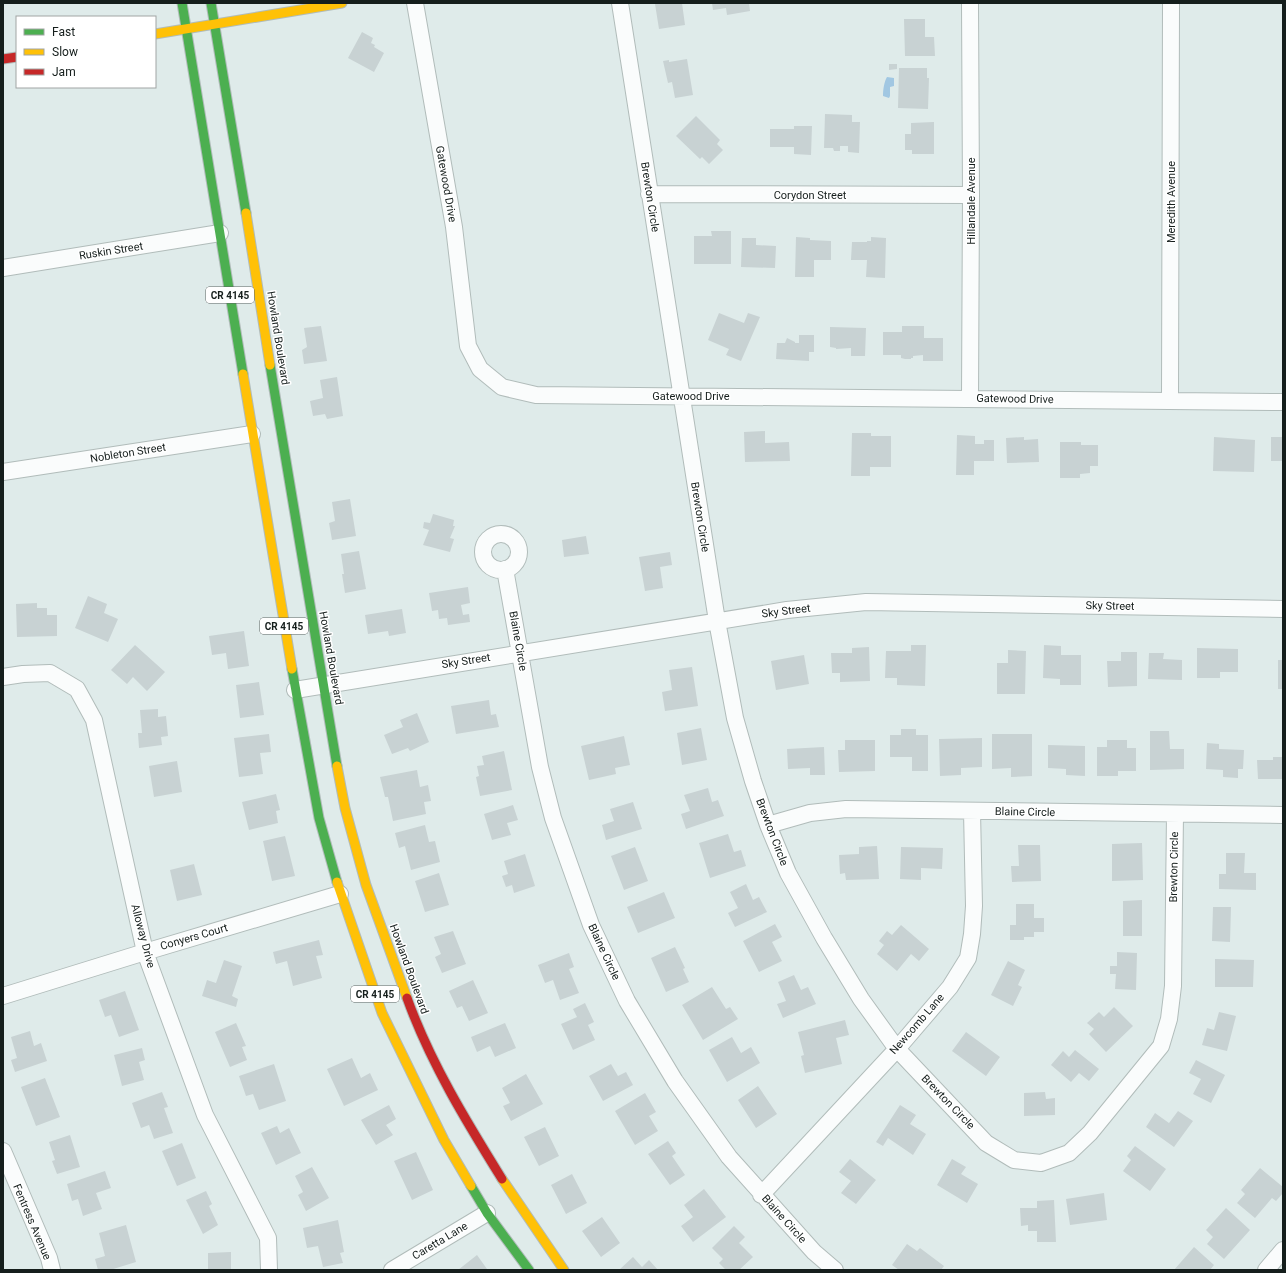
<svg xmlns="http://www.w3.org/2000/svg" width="1286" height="1273" font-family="Roboto,sans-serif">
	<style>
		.water { fill: #a1c7e2 }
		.building { fill: #c8d2d3 }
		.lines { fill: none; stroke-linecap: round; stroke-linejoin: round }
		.street-casing { stroke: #b1bcba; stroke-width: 18 }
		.fast-casing { stroke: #b1bcba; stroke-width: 11 }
		.slow-casing { stroke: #b1bcba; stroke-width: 11 }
		.jam-casing { stroke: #b1bcba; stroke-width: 11 }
		.street { stroke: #fafcfc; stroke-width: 16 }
		.fast { stroke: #4caf50; stroke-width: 9 }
		.slow { stroke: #ffc107; stroke-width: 9 }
		.jam { stroke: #c62828; stroke-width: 9 }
		.labels { text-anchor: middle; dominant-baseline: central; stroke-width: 3; stroke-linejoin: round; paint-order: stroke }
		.shield { fill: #fff; stroke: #5b6260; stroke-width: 1 }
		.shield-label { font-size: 10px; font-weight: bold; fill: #151e1c }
		.street-label { font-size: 11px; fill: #151e1c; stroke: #fff }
	</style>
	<rect width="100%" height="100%" fill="#dfebea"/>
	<path class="water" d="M887,77L894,78V86L890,87V96L889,98L883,96C883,90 884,82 887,77Z"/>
	<path class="building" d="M656,3H682L685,25L659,29L655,4Z
		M712,3H749L750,11L727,15L726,8L713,10Z
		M904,19H925V37H934L935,56H905Z
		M362,32L373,38L371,43L375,45L374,47L384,53L374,72L348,58Z
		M687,59L693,95L675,98L672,82L668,83L663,61L669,60V62Z
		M889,64H897V69L889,70Z
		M899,68H927V78H929L928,109L898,108Z
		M825,114L852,115V122H860L859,153L848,152V146H840V151H834L833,148H824Z
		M696,116L720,140L717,144L723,150L709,164L702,157L700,159L676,136Z
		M934,122V154H912V150H905V134H911V123Z
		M794,126H812L811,155L794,154V147H770V129H794Z
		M711,231H731V264H694V236H712Z
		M796,237L810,238V240L831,241V260H814V277H795Z
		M871,237L886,238L885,278L866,277L867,260H851L852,242H867V241H871Z
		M742,238H756V245L776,246L775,268L741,267Z
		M719,313L744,323L748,313L760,317L741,361L726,355L729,349L708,340Z
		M321,326L327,361L304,364L302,350L307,347L304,328Z
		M902,326H924V338H943V361H923V355L913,356V358H911V359H905L901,358V355H883V332H902Z
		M830,327L866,328L865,356H851V348L836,349V348L830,347Z
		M799,335H814V352H809V361L776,359L777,343H785L787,338L795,342V343H799Z
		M337,377L343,416L327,419L325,414L313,416L310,401L323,398L320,380Z
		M765,431V443L789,442L790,461L745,462L744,432Z
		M852,433H871V436H891V467H870V476H851Z
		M957,435L975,436V444H984V440H994V461H974V475H956Z
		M1024,437V440L1038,439L1039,462L1007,463L1006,438Z
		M1214,437L1255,440L1254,472L1213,471Z
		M1271,437H1283V461H1271Z
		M1060,442H1081V445H1098V466H1090V473L1080,474V478H1060Z
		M350,499L356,536L332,540L329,523L335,521L332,502Z
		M433,514L454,520L453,526H455L450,538L454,539L450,552L423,545L429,530L423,528L424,522L430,523Z
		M586,536L589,554L564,557L562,540Z
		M359,551L366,589L345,593L342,574H344L341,554Z
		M670,552L672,565L660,567L663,588L645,591L639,557Z
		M468,587L470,603L461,605L463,615L469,614L470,622L448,625L447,618L439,619L438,610L432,611L429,593Z
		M88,596L107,604L104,613L118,619L108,642L75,628Z
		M37,603V608H47V615H57V636L17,637L16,604Z
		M402,609L406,633L389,636L388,631L368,634L365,615Z
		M244,631L249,666L228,669L226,653L212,655L209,636Z
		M135,645L165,672L147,691L133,677L127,684L111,670Z
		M911,645H926L925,686L897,685V678H885L886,651H911Z
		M1044,645L1061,646V655H1081V685H1060V679L1043,678Z
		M869,647L870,681L840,682V673H832L831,653H852V648Z
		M1197,648L1238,649V672H1220V678H1197Z
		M1008,650L1026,651L1025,694H997V663H1008Z
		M1121,652H1137V686L1108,687L1107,661H1121Z
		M1149,653H1164L1163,659L1182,660V680L1148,679Z
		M804,655L809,684L776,690L771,661Z
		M1278,660H1283V689H1278Z
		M692,667L698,706L665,711L662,692L672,690L669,670Z
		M259,682L264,715L240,718L236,685Z
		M489,700L491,715L496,714L499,727L456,734L451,706Z
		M158,709V717L166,716L168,736L161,737L162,745L139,748L138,733H142L140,710Z
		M417,713L429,742L410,751L408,748L392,754L384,735L403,727L400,720Z
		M701,728L707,760L682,765L677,733Z
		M901,729H916V735H928V771H912V757H890V735H901Z
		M1150,731H1169L1170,749H1184V769L1150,770Z
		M269,734L271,752L260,753L263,774L239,777L234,738Z
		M992,734H1032V776L1011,777V768L992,769Z
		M624,736L630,765L615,768L616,774L589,780L581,746Z
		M982,738V767L961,768V775L940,776L939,739Z
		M845,740H875V771L839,772L838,750H845Z
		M1107,740H1127V748H1136V771H1118V776H1097V747H1107Z
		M1207,743L1219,744V749L1244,750L1243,769H1238V778L1223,777V770L1206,769Z
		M1048,745L1085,746V776L1066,775V769L1048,768Z
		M824,747L825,775H810V768L788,769L787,749Z
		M504,751L512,790L480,796L476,777L479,776L477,766L484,765L482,756Z
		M1273,757H1283V779H1258L1257,760H1273Z
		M177,761L182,792L154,797L149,766Z
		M417,770L420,787L428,785L431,801L424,802L426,814L393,821L388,797H385L380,777Z
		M708,788L712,802L718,800L724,816L686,829L681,814L690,811L684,795Z
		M276,794L280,810L276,811L278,823L249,830L242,802Z
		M633,802L642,829L606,840L602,825L614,821L610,809Z
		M513,805L518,820L507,823L511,835L492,840L484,814Z
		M425,825L429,842L435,841L440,862L411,870L405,846L399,848L395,833Z
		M728,834L734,852L741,850L746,866L710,878L699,843Z
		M285,836L295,876L272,881L263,841Z
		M1142,843L1143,880L1112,881V844Z
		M1018,845H1040L1041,881L1012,882L1011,866H1019Z
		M877,846L879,879L846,880L845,873L840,874L839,855L859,854V847Z
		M635,847L648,881L624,890L611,856Z
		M901,847L943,848L942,869L921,868V880L900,879Z
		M1226,853H1245L1244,873H1256V890L1219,889V874H1226Z
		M525,854L535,886L514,893L512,885L506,887L502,876L508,874L504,861Z
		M194,864L202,895L177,901L170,870Z
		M439,873L449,905L425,912L415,881Z
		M746,884L753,900L759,897L767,912L735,927L728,913L738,908L730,892Z
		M664,892L675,918L638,933L627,907Z
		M1142,900V936H1123V901Z
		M1016,904H1034V918H1044V932H1034V937H1024V940H1010V925H1016Z
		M1213,907H1231L1230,942L1212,941Z
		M775,924L782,937L772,942L782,961L759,972L743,941Z
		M901,925L929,949L919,961L911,954L897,971L877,954L884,945L879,941L887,931L892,935Z
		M453,931L466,964L442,973L435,957L441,954L434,937Z
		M319,940L323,955L316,956L322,978L293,986L287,961L276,964L273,952Z
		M675,947L685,968L683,969L689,982L666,992L651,958Z
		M1117,952L1137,953L1136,990L1115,989L1116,974H1110V966H1117Z
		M569,953L574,967L569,969L579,993L560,1000L553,980L545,983L538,965Z
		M1215,959L1254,960L1253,987H1215Z
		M224,960L242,966L232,996L238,999L236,1007L202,996L207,980L216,983Z
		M1008,961L1025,970L1018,985L1022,987L1013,1006L991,995Z
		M794,975L801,990L808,987L816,1004L783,1018L777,1004L786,1001L778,982Z
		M473,980L488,1013L469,1021L462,1006L457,1008L449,991Z
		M712,987L726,1009L730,1007L738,1019L703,1040L682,1005Z
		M125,991L139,1030L119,1037L111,1015L105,1017L99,1000Z
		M585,1003L594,1022L588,1025L595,1040L573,1050L561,1024L577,1017L573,1009Z
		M1114,1007L1133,1026L1106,1052L1089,1034L1094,1029L1087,1023L1099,1012L1104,1017Z
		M1219,1012L1236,1016L1227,1051L1202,1045L1207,1028L1214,1030Z
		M845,1020L849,1035L836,1038L842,1064L805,1073L801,1056L804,1055L798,1032Z
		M236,1023L246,1046L242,1047L247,1060L230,1067L215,1032Z
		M505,1023L516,1048L495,1057L490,1046L477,1052L471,1037Z
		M30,1031L34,1046L41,1043L47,1061L15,1072L11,1060L17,1058L11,1037Z
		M966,1032L1000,1057L986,1076L952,1051Z
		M732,1037L741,1053L751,1047L760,1063L727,1082L709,1050Z
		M142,1048L145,1060L139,1062L144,1080L122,1086L114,1055Z
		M1075,1050L1099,1069L1089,1081L1079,1073L1071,1082L1051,1065L1063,1051L1069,1057Z
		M352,1058L361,1078L370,1073L378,1090L344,1106L327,1069Z
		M1196,1060L1225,1075L1211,1103L1193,1094L1201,1079L1189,1073Z
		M274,1064L286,1101L259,1110L253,1094L246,1096L239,1076Z
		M611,1064L618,1076L626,1072L633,1085L603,1101L589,1076Z
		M526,1074L543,1104L511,1121L503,1106L510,1103L502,1088Z
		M45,1078L60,1117L36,1126L21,1087Z
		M758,1086L777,1114L756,1128L738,1100Z
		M162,1092L168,1107L164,1108L173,1133L154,1139L149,1125L141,1128L132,1103Z
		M1045,1092L1046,1099L1055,1098V1115L1024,1116V1093Z
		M645,1093L656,1112L649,1116L658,1131L635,1145L615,1111Z
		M389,1105L396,1119L386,1125L393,1135L376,1145L361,1120Z
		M900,1105L916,1115L910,1124L926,1134L913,1155L888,1138L883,1146L876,1142Z
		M1178,1111L1193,1121L1174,1147L1146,1127L1155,1113L1169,1123Z
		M277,1126L280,1133L289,1128L301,1153L276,1165L261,1133Z
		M545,1127L559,1156L539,1166L524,1137Z
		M70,1135L80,1167L57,1174L52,1161L55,1160L49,1142Z
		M668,1141L676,1153L672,1156L685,1175L670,1185L648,1154Z
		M182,1143L196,1178L177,1186L162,1151Z
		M1135,1146L1166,1169L1150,1191L1123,1171L1131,1160L1127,1156Z
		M416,1152L433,1190L412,1200L394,1161Z
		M850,1159L876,1180L856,1204L841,1193L851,1181L839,1172Z
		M952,1159L966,1167L961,1174L978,1184L967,1203L937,1185Z
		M312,1167L329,1198L306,1211L298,1195L303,1192L295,1176Z
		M1260,1168L1283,1187V1193L1276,1201L1272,1198L1255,1218L1237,1203L1245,1194L1241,1190Z
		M105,1171L111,1188L96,1193L102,1209L83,1216L78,1199L72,1201L67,1184Z
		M572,1174L587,1203L566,1214L551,1185Z
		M704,1189L726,1217L693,1242L681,1226L693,1217L684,1205Z
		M206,1191L212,1204L209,1206L218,1225L203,1234L186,1200Z
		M1104,1193L1107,1220L1070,1225L1066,1199Z
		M1054,1200L1056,1242H1037V1231H1028V1225L1021,1226L1020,1208H1037V1201Z
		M1226,1208L1250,1230L1224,1259L1207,1244L1213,1237L1206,1230Z
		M602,1217L620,1243L601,1257L582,1231Z
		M338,1220L344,1252L340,1253L343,1263L323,1267L318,1246L307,1248L303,1228Z
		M126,1225L136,1262L110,1270H98L95,1259L105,1256L99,1233Z
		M734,1226L745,1237L739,1243L753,1257L739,1270H726L719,1263L723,1259L712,1248Z
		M907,1244L917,1251L920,1248L944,1266L941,1270H899L892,1265Z
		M1194,1247L1214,1265L1210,1270H1174Z
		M231,1252V1270H208V1253Z
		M477,1255L487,1269L485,1270H458Z
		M633,1257L642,1267L649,1260L658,1270H619Z"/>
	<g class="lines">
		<defs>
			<path id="street" d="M415,3L454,227L468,346L480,369L502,387L536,395L1283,402
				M620,3L717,621L735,718L753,781L768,825L788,873L824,938L861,999L897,1049L986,1143L1014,1160L1041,1163L1069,1153L1090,1133L1161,1046L1169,1019L1173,986L1175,814
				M649,194L971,195
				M3,268L220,233
				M970,399L971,195L970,3
				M1170,401L1171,3
				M3,472L252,434
				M483 552a18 18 0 1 1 36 0a18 18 0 1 1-36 0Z
				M505,569L540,767L553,818L591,925L627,1001L675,1081L729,1157L814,1252L835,1270
				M3,677L23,674L50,673L77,689L94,720L145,952L205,1115L268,1238L269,1270
				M295,690L787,610L866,602L1283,609
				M768,825L810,813L846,809L1283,815
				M3,996L145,952L340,894
				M3,1151L49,1258L52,1270
				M761,1195L897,1049L950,987L968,958L972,934L974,906L972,811
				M392,1270L487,1213
				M1266,1270L1283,1250"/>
			<path id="fast" d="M182,3L243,374
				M211,3L246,213
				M270,365L337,766
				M292,669L319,818L337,882
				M471,1186L487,1213L529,1270"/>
			<path id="slow" d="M155,34L342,3
				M246,213L270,365
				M243,374L292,669
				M337,766L345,808L366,885L407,998
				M337,882L382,1013L444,1140L471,1186
				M502,1179L564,1270"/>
			<path id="jam" d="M3,59L17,57
				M407,998C430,1062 466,1121 502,1179"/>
		</defs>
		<use href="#street" class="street-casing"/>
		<use href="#fast" class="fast-casing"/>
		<use href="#slow" class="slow-casing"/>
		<use href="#jam" class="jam-casing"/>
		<use href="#street" class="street"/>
		<use href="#fast" class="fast"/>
		<use href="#slow" class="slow"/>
		<use href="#jam" class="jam"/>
	</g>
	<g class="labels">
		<g class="shield">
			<rect x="206" y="287" width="48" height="16" rx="3"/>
			<rect x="260" y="618" width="48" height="16" rx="3"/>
			<rect x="351" y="986" width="48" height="16" rx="3"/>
		</g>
		<g class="shield-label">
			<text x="230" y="295">CR 4145</text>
			<text x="284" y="626">CR 4145</text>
			<text x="375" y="994">CR 4145</text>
		</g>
		<g class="street-label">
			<text transform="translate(446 184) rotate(80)">Gatewood Drive</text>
			<text x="810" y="195">Corydon Street</text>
			<text transform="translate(650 197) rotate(81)">Brewton Circle</text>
			<text transform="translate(971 201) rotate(-90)">Hillandale Avenue</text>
			<text transform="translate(1171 202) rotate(-90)">Meredith Avenue</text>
			<text transform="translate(111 251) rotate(-9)">Ruskin Street</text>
			<text transform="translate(278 338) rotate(81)">Howland Boulevard</text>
			<text x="691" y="396">Gatewood Drive</text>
			<text transform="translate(1015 399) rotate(1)">Gatewood Drive</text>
			<text transform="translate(128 453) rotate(-9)">Nobleton Street</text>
			<text transform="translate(700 517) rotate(81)">Brewton Circle</text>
			<text transform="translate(1110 606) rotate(1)">Sky Street</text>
			<text transform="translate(786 611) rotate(-7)">Sky Street</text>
			<text transform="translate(518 641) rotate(80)">Blaine Circle</text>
			<text transform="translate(331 658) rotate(80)">Howland Boulevard</text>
			<text transform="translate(466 661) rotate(-9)">Sky Street</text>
			<text transform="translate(1025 812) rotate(1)">Blaine Circle</text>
			<text transform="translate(772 832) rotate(69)">Brewton Circle</text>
			<text transform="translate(1174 867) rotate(-89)">Brewton Circle</text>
			<text transform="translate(143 936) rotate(75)">Alloway Drive</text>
			<text transform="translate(194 937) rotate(-16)">Conyers Court</text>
			<text transform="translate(604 952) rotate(65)">Blaine Circle</text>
			<text transform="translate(409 969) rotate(70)">Howland Boulevard</text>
			<text transform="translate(917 1024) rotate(-49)">Newcomb Lane</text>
			<text transform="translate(948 1102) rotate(46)">Brewton Circle</text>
			<text transform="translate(784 1219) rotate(48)">Blaine Circle</text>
			<text transform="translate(32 1222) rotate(67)">Fentress Avenue</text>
			<text transform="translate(440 1241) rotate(-31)">Caretta Lane</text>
		</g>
	</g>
	<rect width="1286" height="1273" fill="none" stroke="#151e1c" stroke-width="8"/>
	<rect x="16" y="16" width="140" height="72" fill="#ffffff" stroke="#a1a5a4"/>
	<rect x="24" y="29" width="20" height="6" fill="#4caf50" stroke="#a1a5a4"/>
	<text x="52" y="36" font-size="12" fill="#151e1c">Fast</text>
	<rect x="24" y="49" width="20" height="6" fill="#ffc107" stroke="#a1a5a4"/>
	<text x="52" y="56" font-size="12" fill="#151e1c">Slow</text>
	<rect x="24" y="69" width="20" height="6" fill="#c62828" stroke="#a1a5a4"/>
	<text x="52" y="76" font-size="12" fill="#151e1c">Jam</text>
</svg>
